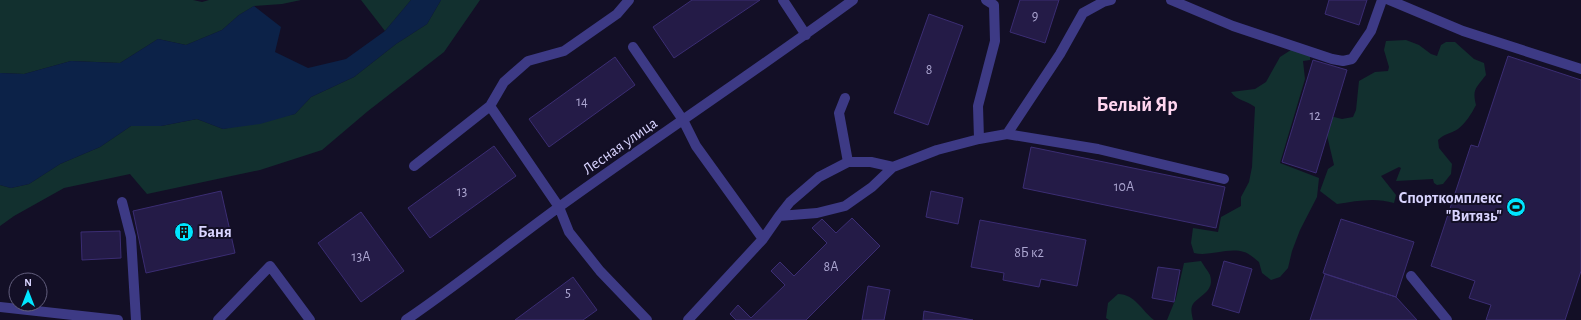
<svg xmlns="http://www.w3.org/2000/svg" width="1581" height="320" font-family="'Alegreya Sans',sans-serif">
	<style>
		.green { fill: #12302f }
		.water { fill: #0c2248 }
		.building { fill: #241b47; stroke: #3b2d73 }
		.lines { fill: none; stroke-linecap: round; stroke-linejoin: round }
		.minor { stroke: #3d3a85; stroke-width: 10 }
		.labels { text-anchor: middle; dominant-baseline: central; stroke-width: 4; stroke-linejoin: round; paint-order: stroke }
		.number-label { font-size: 14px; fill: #aca6d1 }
		.street-label { font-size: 16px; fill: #d9d4ff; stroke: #130f26 }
		.poi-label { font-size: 16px; font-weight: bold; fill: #d9d4ff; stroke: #130f26; text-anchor: end }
		.district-label { font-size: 20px; font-weight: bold; fill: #ffd6f0; stroke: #130f26 }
	</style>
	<rect width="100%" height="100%" fill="#130f26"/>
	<path class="green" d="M0,0H193L202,2L209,0H301L282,4L254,6L239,15L222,30L186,45L158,39L120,63L71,61L24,74L0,73Z
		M361,0H411L385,31Z
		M441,0H480L444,52L368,111L322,150L260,170L147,194L130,174L64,188L14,216L0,226V185L11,188L29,184L60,164L100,147L131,126H161L197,119L223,129L295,114L311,97L354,77L396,44L427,24Z
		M1406,40L1419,45L1431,54L1437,56L1441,45L1446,42H1455L1474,59L1484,63L1486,75C1476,88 1472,89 1476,105C1472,113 1465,124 1458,129C1451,134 1445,133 1438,140L1439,148L1452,164L1451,174L1443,184L1437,185L1434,183L1433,179L1396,181L1401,168L1399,167L1381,176L1396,195L1394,203C1375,197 1356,201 1337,204L1320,191L1328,169L1334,165L1325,127L1330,116L1342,119L1353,117L1356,110L1359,81L1375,72L1388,71L1389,67L1384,50L1386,41Z
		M1294,48L1310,56V60L1303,61L1305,79L1280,163L1319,178L1317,197L1300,230L1292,251L1288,268L1280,277L1271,280L1262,273L1259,262C1255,259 1249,253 1244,252C1227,247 1210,257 1194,253L1191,243L1193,228L1218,232L1221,217L1241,206V197L1249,182L1252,167L1255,107C1246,100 1237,101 1231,92L1255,89L1266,82L1280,57Z
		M1201,261C1204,266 1208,271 1210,275C1215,291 1200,295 1193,304C1190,309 1192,315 1193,320H1167L1176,298L1184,263Z
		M1118,294C1135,294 1142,311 1154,320H1109L1106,318L1108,303Z"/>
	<path class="water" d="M411,0H441L427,24L396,44L354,77L311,97L295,114L260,124L223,129L197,119L161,126H131L100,147L60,164L29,184L11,188L0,185V73L24,74L71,61L120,63L158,39L186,45L222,30L239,15L254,6L281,27L275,52L308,68L346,59L385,31Z"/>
	<path class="building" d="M692,0H760L674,58L653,27Z
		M1020,0H1059L1045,43L1010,32Z
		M1329,0H1367L1359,25L1325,14Z
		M929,14L963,26L928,125L894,113Z
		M1508,56L1581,80V271L1565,320H1486L1491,305L1469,298L1475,281L1431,266L1471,145L1478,147Z
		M615,57L635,85L549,147L529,119Z
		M1313,60L1347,70L1316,173L1282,162Z
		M494,146L516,176L430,238L408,208Z
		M1031,147L1225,187L1216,228L1023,188Z
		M221,191L235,253L146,273L133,211Z
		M931,191L963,198L958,224L926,217Z
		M361,212L404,271L361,302L318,243Z
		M852,218L880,246L806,320H736L730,314L738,305L751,318L785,285L771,271L780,262L794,276L827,243L812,228L822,219L836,233Z
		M1341,219L1414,242L1396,297L1323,273Z
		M980,220L1086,240L1077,286L1041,279L1039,287L1003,280L1004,273L971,267Z
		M120,231L121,258L82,260L81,232Z
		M1224,261L1252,269L1239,313L1212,305Z
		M1158,267L1180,270L1174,302L1152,298Z
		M1325,274L1396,297L1417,320H1310Z
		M573,277L597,310L583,320H515Z
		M868,286L890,290L884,320H862Z
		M924,311L973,320H923Z"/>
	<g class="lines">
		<path class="minor" d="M783,0L806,35
			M1171,0L1233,26L1332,59L1343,61L1352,59L1371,31L1382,0
			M1389,0L1463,31L1581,69
			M633,47L683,120L696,146L763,239
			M845,98L839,113L848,162
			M490,106L559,207L569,232L600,271L647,320
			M1007,134L1098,149L1224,179
			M979,139L978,106L995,41L994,5L986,0
			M414,166L490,106L504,82L528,61L564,51L617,14L629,0
			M122,202L131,237L136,320
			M779,216L790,202L819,177L848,162H871L893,167
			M1411,276L1447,320
			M0,307L118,320
			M218,320L270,266L310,320
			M406,320C459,284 508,244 559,207C656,137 756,71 853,0
			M688,320L763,239L779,216L817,213L845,206L872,187L893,167L937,150L979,139L1007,134L1060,54L1083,13L1103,2L1111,0"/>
	</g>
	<defs>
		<symbol id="stadium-disc" viewBox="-11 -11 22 22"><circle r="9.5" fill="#00e5ff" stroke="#130f26"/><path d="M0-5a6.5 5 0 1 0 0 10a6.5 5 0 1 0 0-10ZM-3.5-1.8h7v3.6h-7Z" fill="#111"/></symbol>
		<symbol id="building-disc" viewBox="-11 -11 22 22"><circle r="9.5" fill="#00e5ff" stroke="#130f26"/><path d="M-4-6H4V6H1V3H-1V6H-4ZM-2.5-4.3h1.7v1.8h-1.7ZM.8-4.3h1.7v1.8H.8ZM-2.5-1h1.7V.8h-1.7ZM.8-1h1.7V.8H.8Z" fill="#111"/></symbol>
	</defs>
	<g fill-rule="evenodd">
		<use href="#stadium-disc" x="1505" y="196" width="22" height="22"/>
		<use href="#building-disc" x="173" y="221" width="22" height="22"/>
	</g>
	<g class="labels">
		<g class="number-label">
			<text x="1035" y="16">9</text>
			<text x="929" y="70">8</text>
			<text x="582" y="102">14</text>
			<text x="1315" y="116">12</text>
			<text x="1124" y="187">10А</text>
			<text x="462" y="192">13</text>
			<text x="1029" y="253">8Б к2</text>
			<text x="361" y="257">13А</text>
			<text x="831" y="267">8А</text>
			<text x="568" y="293">5</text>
		</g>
		<g class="street-label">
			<text transform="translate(620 146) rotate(-35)">Лесная улица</text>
		</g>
		<g class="poi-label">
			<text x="1502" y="198">Спорткомплекс<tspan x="1502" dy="18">"Витязь"</tspan></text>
			<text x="198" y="232" text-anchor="start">Баня</text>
		</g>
		<g class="district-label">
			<text x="1137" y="105">Белый Яр</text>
		</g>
	</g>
	<g transform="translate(28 292)"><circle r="19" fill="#130f26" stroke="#625e7d"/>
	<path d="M0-3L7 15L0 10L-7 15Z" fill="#00e5ff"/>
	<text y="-6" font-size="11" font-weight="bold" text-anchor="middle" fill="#d9d4ff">N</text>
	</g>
</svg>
